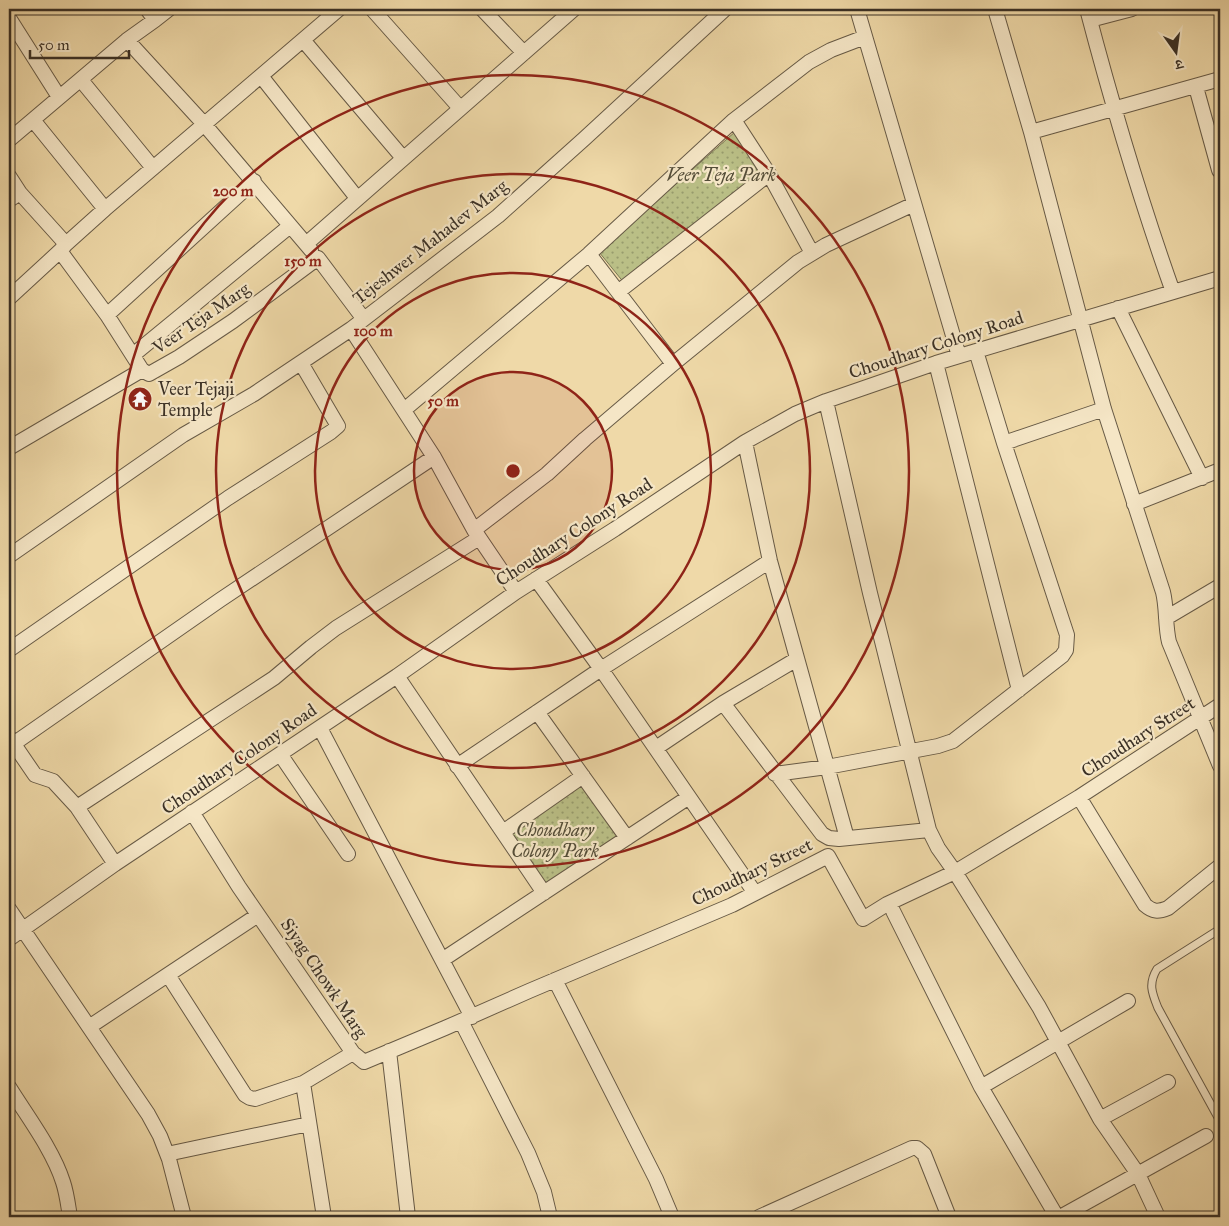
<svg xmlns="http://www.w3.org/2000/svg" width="1229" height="1226" font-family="'IM FELL Great Primer','Noto Serif Devanagari',serif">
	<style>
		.park { fill: url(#park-dots); stroke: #7a7856 }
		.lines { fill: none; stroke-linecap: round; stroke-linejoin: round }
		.lane-casing { stroke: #675a46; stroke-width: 9 }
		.street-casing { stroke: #675a46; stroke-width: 16 }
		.lane { stroke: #f5e6c6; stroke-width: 7 }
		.street { stroke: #f5e6c6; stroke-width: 14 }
		.ring { fill: none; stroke: #8f2418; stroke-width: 2.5 }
		.labels { text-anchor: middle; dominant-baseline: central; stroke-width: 4.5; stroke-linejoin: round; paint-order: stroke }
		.park-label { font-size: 18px; font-style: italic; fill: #544d38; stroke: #f5e6c6 }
		.street-label { font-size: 18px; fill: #3a3025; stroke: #f5e6c6 }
		.poi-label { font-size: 18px; fill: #3a3025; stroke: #f5e6c6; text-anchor: start }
		.centre { fill: #8f2418; stroke: #f5e6c6; stroke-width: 2.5 }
		.ring-label { font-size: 15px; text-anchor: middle; font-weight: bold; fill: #8f2418; stroke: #f5e6c6; stroke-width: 4.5; stroke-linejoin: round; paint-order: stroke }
	</style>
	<defs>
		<pattern id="park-dots" width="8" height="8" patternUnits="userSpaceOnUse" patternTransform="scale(1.25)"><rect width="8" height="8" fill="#babf86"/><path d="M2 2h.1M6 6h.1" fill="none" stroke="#989c6d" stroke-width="1.8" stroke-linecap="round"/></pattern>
	</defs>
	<rect width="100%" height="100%" fill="#efd9a8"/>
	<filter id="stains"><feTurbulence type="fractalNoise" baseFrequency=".004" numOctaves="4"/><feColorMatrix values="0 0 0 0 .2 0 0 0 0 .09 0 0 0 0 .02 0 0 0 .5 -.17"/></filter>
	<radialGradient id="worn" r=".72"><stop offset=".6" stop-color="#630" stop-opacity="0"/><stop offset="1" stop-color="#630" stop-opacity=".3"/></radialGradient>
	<path class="park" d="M736,131L759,174L625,284L599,252Z
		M583,784L619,835L547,887L507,832Z"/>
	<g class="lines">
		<defs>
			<path id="lane" d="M1220,929L1157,969C1148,984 1152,993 1158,1008L1220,1121"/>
			<path id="street" d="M147,9L155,20
				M372,9L460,108
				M482,9L524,53
				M857,9L959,356
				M995,9L1031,132L1104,409L1163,592C1167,608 1165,625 1169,642L1220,766
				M1087,9C1112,104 1140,199 1173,292
				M9,18L59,97
				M1090,20L1132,9
				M127,40L204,124L311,250
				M303,40L403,158
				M261,76L357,198
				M81,80L153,168
				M1196,87L1219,170H1220
				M33,120L105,209
				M734,120L769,174L812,253
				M1031,132L1220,79
				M9,140L127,40L155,20L169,9
				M9,176L20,193L66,244L60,251L107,315L142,370L149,374L179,357L233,321L318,258L363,318
				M9,200L20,193
				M66,244L105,209L339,9
				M306,244L574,9
				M589,254L673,364
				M618,292L769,174
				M9,298L60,251
				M1118,308L1202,478
				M107,315L254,181
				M351,329L434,457L474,530L516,592
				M133,355L290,226
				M936,363L1019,690
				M826,401L870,593L929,830L938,848L955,872L1039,1007L1100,1119L1138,1174L1158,1217
				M404,410L589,254L734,120L809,62L831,50L865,37
				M745,442L770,561L847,838
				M1004,443L1104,409
				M9,448L142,370
				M1134,504L1220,470
				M474,530L547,474L585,439L673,364L798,262L826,245L914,204
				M9,556L183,435L254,394L351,329L498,216L584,139L725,9
				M536,579L601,669L755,893
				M1166,618L1220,586
				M9,650L228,498L331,432L338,426L301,363
				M397,676L544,893
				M723,703L822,834L829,838L839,839L929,830
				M537,712L627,838
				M320,728L472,1017
				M9,737L35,775L53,781L77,807L115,864
				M9,747L220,600L434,457
				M656,748L723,703L797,659
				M280,754L348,854
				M457,766L601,669L770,561
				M775,774L827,767L938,746L953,741L1062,656L1066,650L1067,635L1004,443L976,351
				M1079,797L1145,905C1153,912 1158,912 1168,908L1220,866
				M77,807L274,678L311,647L336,628L479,538
				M192,812L239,887L353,1053L303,1083L324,1217
				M503,832L583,776
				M887,904L892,909L981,1087L1057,1217
				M9,909L148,1114L160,1136L169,1159L184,1217
				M9,939L115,864L397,676L516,592L615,529L745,442L795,414L826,401L936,363L1220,278
				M442,960L689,797
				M168,975L245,1095L250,1098L255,1099L303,1083
				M555,980L656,1179L672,1217
				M461,1021L528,1153L544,1192L550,1217
				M89,1027L255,917
				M389,1051L408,1217
				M353,1053L364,1062L445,1028L529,991L732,905L828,856L863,919L887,904L955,872L1079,797L1220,705
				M9,1087C27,1116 53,1150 63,1182C67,1194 68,1205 70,1217
				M981,1087L1128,1001
				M1100,1119L1168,1082
				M167,1154L309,1124
				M759,1217L912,1148H917L924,1154L949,1217
				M1060,1217L1206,1136"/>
		</defs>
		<use href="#lane" class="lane-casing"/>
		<use href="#street" class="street-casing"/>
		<use href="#lane" class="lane"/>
		<use href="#street" class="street"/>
	</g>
	<circle cx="513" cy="471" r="99" fill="#8f2418" fill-opacity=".12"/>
	<g class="ring">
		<circle cx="513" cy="471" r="99"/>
		<circle cx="513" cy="471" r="198"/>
		<circle cx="513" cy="471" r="297"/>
		<circle cx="513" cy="471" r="396"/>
	</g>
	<defs>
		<symbol id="temple-disc" viewBox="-11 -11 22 22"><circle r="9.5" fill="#8f2418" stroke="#f5e6c6"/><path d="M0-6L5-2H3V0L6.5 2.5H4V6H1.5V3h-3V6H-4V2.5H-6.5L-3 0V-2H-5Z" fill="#fff"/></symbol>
	</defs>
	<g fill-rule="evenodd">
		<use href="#temple-disc" x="126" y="385" width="28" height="28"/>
	</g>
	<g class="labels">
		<g class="park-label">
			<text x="721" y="175">Veer Teja Park</text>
			<text x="555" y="830">Choudhary<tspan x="555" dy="21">Colony Park</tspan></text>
		</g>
		<g class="street-label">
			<text transform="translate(430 242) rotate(-38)">Tejeshwer Mahadev Marg</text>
			<text transform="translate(201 318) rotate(-34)">Veer Teja Marg</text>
			<text transform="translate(936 345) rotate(-18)">Choudhary Colony Road</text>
			<text transform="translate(574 532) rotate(-33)">Choudhary Colony Road</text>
			<text transform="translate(1138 737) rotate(-33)">Choudhary Street</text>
			<text transform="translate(239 759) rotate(-34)">Choudhary Colony Road</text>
			<text transform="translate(752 872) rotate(-26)">Choudhary Street</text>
			<text transform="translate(324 978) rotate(56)">Siyag Chowk Marg</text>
		</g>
		<g class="poi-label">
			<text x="158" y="389">Veer Tejaji<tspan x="158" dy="21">Temple</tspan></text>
		</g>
	</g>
	<circle cx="513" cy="471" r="8" class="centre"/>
	<g class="ring-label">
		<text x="233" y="196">200 m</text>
		<text x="303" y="266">150 m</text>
		<text x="373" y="336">100 m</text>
		<text x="443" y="406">50 m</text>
	</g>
	<rect width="1229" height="1226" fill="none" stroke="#efd9a8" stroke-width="30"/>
	<rect x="10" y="10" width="1209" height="1206" fill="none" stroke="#3a3025" stroke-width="2.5"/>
	<rect x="15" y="15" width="1199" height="1196" fill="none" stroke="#3a3025"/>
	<g transform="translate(1176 52) rotate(166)" stroke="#f5e6c6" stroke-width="4" paint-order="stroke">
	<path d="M0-4L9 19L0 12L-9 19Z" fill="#3a3025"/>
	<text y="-8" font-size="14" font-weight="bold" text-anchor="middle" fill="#3a3025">उ</text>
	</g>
	<path d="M30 50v8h99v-8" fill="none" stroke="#3a3025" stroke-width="2.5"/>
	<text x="38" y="50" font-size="15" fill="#3a3025" stroke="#f5e6c6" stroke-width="4" paint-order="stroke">50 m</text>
	<rect width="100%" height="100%" filter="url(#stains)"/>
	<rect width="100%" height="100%" fill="url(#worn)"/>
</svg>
